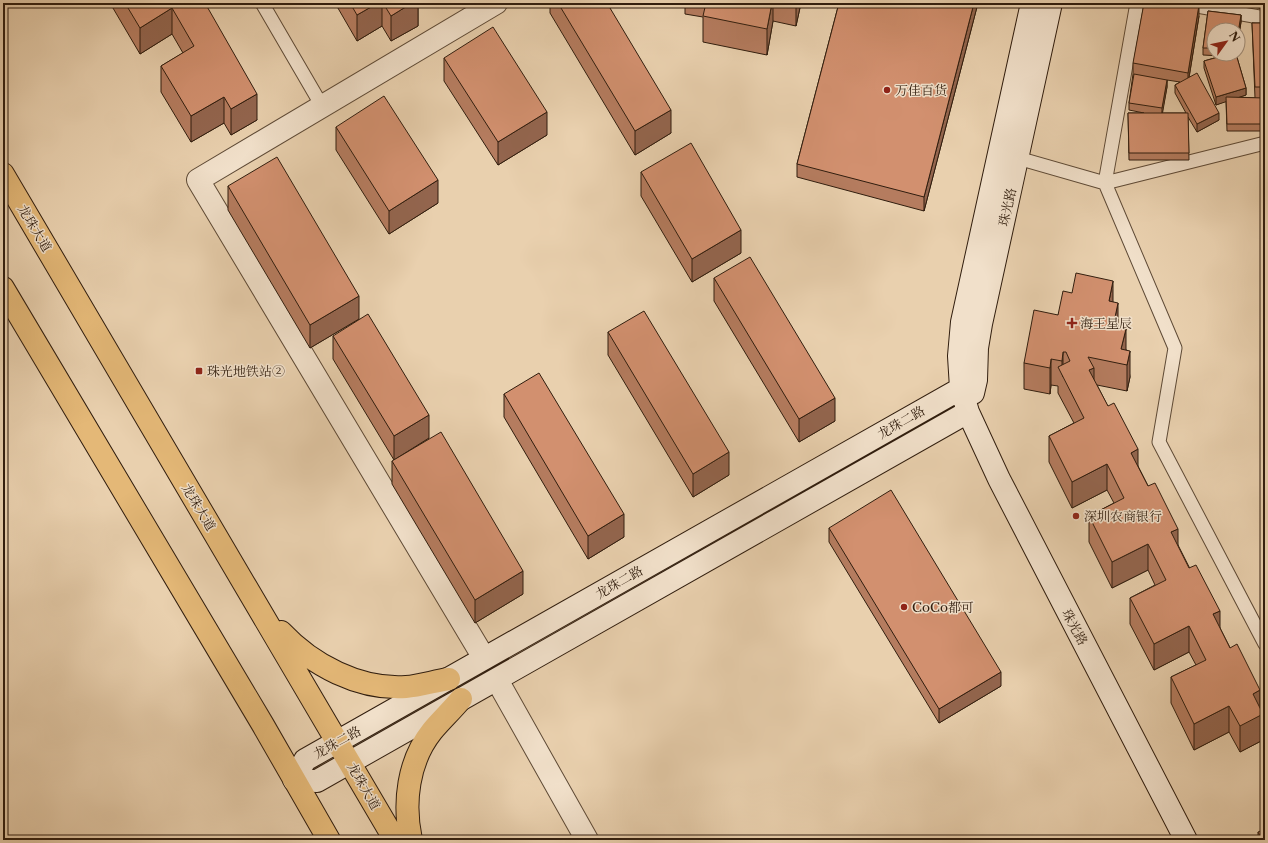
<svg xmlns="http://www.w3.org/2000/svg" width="1268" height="843" font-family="'Libre Caslon Text','Noto Serif SC',serif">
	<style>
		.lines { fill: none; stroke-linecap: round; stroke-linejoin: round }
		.lane-casing { stroke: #5e4a36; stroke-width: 15 }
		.street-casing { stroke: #5e4a36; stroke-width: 24 }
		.secondary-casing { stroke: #301d0e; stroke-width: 24 }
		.primary-casing { stroke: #301d0e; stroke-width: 24 }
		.lane { stroke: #f1e0ca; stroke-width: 13 }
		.street { stroke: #f1e0ca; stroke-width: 22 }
		.secondary { stroke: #f1e0ca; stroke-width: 22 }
		.primary { stroke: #e4b877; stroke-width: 22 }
		.wall { fill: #b57c5f; stroke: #301d0e; fill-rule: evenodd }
		.shaded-wall { fill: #93654e; stroke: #301d0e }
		.building { fill: #d2906f; stroke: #301d0e }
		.poi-dot { fill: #8f2418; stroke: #f1e0ca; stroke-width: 1.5 }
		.labels { text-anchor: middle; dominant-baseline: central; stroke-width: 3; stroke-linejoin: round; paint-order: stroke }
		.poi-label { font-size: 13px; fill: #301d0e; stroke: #f1e0ca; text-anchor: start }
		.street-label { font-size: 13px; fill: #301d0e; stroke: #f1e0ca }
	</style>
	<rect width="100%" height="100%" fill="#e9d0ae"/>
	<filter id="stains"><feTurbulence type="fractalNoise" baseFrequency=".005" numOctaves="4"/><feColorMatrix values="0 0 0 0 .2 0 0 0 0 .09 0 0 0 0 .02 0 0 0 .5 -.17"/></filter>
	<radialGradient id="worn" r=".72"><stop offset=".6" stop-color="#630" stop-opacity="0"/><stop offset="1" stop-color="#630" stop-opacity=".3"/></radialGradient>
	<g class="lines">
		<defs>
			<path id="lane" d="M262,3L322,106
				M1137,3L1105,183L1175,348L1159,442L1265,644
				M1180,3L1265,18
				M1011,156L1105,183L1265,143"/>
			<path id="street" d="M484,658L198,180L496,3
				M497,680L587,840"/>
			<path id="secondary" d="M1032,3L962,322L959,356L961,388L968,412L999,479L1186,840
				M973,393L976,380L977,348L981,324L1051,3
				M968,412L317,781L294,780L305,760L976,380"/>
			<path id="primary" d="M3,174L395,840
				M3,288L263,725L329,840
				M281,632C312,665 359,690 406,687C420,686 435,681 449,679
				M411,840C403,803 408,761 432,731C441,720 452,710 461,699"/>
		</defs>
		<use href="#lane" class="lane-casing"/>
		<use href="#street" class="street-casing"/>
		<use href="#secondary" class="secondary-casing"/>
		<use href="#primary" class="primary-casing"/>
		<use href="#lane" class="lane"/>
		<use href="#street" class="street"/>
		<use href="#secondary" class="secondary"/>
		<use href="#primary" class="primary"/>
	</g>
	<path class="wall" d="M110,3H205L257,120L231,135L224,123L191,142L161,92V66L183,53L172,34L140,54Z
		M335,3H418V26L391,41L382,26L357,41Z
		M550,3H607L671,133L635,155L550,13Z
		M685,3H801L796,26L773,21L767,55L703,42V17L685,14Z
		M839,3H978L924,211L797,177V164Z
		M1239,3H1265V9L1239,5Z
		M1208,11L1241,15V22L1238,41V30H1214V54H1236L1246,88V95L1239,97L1255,98L1252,23H1265V98H1263H1265V131H1227L1226,101L1216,105L1204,68V61L1221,56L1203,55V48Z
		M1199,16L1189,78L1219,120L1197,132L1188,117L1189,160H1129L1128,113H1144L1129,110V103L1133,74V63ZM1167,80L1180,82L1175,85V93L1186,113H1162L1167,87Z
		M444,58L547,135L498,165L444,81Z
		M336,127L438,203L389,234L336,150Z
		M641,172L741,253L692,282L641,196Z
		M228,186L359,319L310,348L228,210Z
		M714,278L835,421L799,442L714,301Z
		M1072,293L1113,302L1118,328L1126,350L1130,377L1127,391L1097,385L1260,707L1263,740L1240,752L1229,732L1194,750L1171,703V677L1196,665L1189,652L1154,670L1130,624V598L1155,585L1148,570L1112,588L1089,542V516L1114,503L1107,490L1072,508L1049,462V436L1074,423L1058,393V386L1051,385L1050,394L1024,389V363L1058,315Z
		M608,332L729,475L693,497L608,355Z
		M333,336L429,438L394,460L333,359Z
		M504,394L624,537L588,559L504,417Z
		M392,461L523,594L475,623L392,484Z
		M829,528L1001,686L939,723L829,542Z
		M1258,832L1265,840H1258Z"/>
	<path class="shaded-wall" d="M378,3H382V26L357,41V15Z
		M412,3H418V26L391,41V16Z
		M772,3H773V21L767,55V29Z
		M796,3H801L796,26Z
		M974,3H978L924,211V197Z
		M1199,5V16L1188,83V73Z
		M172,8V34L140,54V28Z
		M1241,15V22L1238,41V33Z
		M1167,80V87L1162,116V108Z
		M1246,88V95L1216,105V97Z
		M257,94V120L231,135V109Z
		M224,97V123L191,142V116Z
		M671,110V133L635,155V131Z
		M547,112V135L498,165V142Z
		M1219,113V120L1197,132V124Z
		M438,180V203L389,234V211Z
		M741,230V253L692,282V259Z
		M1113,281V307L1109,301Z
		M359,296V319L310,348V325Z
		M1118,303V329L1113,327Z
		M1126,329V355L1121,349Z
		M1130,351V377L1127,391V365Z
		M1063,352V377L1062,374V361Z
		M1051,359V385L1050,394V368Z
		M1094,368V394L1089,370Z
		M835,398V421L799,442V419Z
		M429,415V438L394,460V436Z
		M1138,449V475L1131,453Z
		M729,452V475L693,497V474Z
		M1107,464V490L1072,508V482Z
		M624,514V537L588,559V536Z
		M1178,529V555L1171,532Z
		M1148,544V570L1112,588V562Z
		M523,571V594L475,623V600Z
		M1220,611V637L1213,614Z
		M1189,626V652L1154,670V644Z
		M1001,672V686L939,723V709Z
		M1260,690V716L1263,714V740L1240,752V726L1253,694Z
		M1229,706V732L1194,750V724Z"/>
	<path class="building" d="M125,3H205L257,94L231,109L224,97L191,116L161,66L194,46L172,8L140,28Z
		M350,3H378L357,15Z
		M383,3H412L391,16Z
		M558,3H607L671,110L635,131Z
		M706,3H772L767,29L703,16Z
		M839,3H974L924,197L797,164Z
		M1144,3H1186L1199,5L1188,73L1133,63Z
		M1208,11L1241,15L1238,33V30H1214V48H1203Z
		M1252,23H1265V87H1255Z
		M493,27L547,112L498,142L444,58Z
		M1229,54H1236L1246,88L1216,97L1204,61Z
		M1197,73L1219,113L1197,124L1175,85Z
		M1134,74L1167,80L1162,108L1129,103Z
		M384,96L438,180L389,211L336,127Z
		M1226,97L1265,98V124H1227Z
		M1128,113H1188L1189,153H1129Z
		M691,143L741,230L692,259L641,172Z
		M277,157L359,296L310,325L228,186Z
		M750,257L835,398L799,419L714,278Z
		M1076,273L1113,281L1109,301L1118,303L1113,327L1126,329L1121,349L1130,351L1127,365L1088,357L1094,368L1089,370L1108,406L1114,403L1138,449L1131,453L1148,486L1155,483L1178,529L1171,532L1189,568L1196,565L1220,611L1213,614L1230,648L1237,644L1260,690L1253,694L1263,714L1240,726L1229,706L1194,724L1171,677L1206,660L1189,626L1154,644L1130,598L1166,580L1148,544L1112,562L1089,516L1124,498L1107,464L1072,482L1049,436L1084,418L1058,367L1070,361L1066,352H1063L1062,361L1051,359L1050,368L1024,363L1034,310L1058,315L1063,291L1072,293Z
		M644,311L729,452L693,474L608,332Z
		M368,314L429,415L394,436L333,336Z
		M539,373L624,514L588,536L504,394Z
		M441,432L523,571L475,600L392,461Z
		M891,490L1001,672L939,709L829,528Z
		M1265,829V840H1262L1258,832Z"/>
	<g class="poi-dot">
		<circle cx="887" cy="90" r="4"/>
		<path d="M1070 317h4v4h4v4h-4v4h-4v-4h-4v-4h4z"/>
		<rect x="195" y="367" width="8" height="8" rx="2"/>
		<circle cx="1076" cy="516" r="4"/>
		<circle cx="904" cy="607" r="4"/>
	</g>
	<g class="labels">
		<g class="poi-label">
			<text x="895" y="90">万佳百货</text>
			<text x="1080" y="323">海王星辰</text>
			<text x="207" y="371">珠光地铁站②</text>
			<text x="1084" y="516">深圳农商银行</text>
			<text x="912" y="607">CoCo都可</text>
		</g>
		<g class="street-label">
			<text transform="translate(1007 207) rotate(-78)">珠光路</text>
			<text transform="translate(35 228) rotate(59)">龙珠大道</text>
			<text transform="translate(901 422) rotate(-30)">龙珠二路</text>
			<text transform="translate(199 507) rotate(59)">龙珠大道</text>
			<text transform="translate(619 582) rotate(-30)">龙珠二路</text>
			<text transform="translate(1075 627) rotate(62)">珠光路</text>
			<text transform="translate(337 742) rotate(-29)">龙珠二路</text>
			<text transform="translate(364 786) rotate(60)">龙珠大道</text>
		</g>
	</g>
	<rect width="1268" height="843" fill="none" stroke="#e9d0ae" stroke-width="16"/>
	<rect x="4" y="4" width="1260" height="835" fill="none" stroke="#301d0e" stroke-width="2"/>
	<rect x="8" y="8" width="1252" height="827" fill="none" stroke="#301d0e"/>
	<g transform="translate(1226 42) rotate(57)"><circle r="19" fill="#f1e0ca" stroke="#a4927f"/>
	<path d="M0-3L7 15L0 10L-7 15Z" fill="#8f2418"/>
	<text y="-6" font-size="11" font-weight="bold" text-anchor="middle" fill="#301d0e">N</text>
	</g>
	<rect width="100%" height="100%" filter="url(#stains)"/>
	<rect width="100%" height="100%" fill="url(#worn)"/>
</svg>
